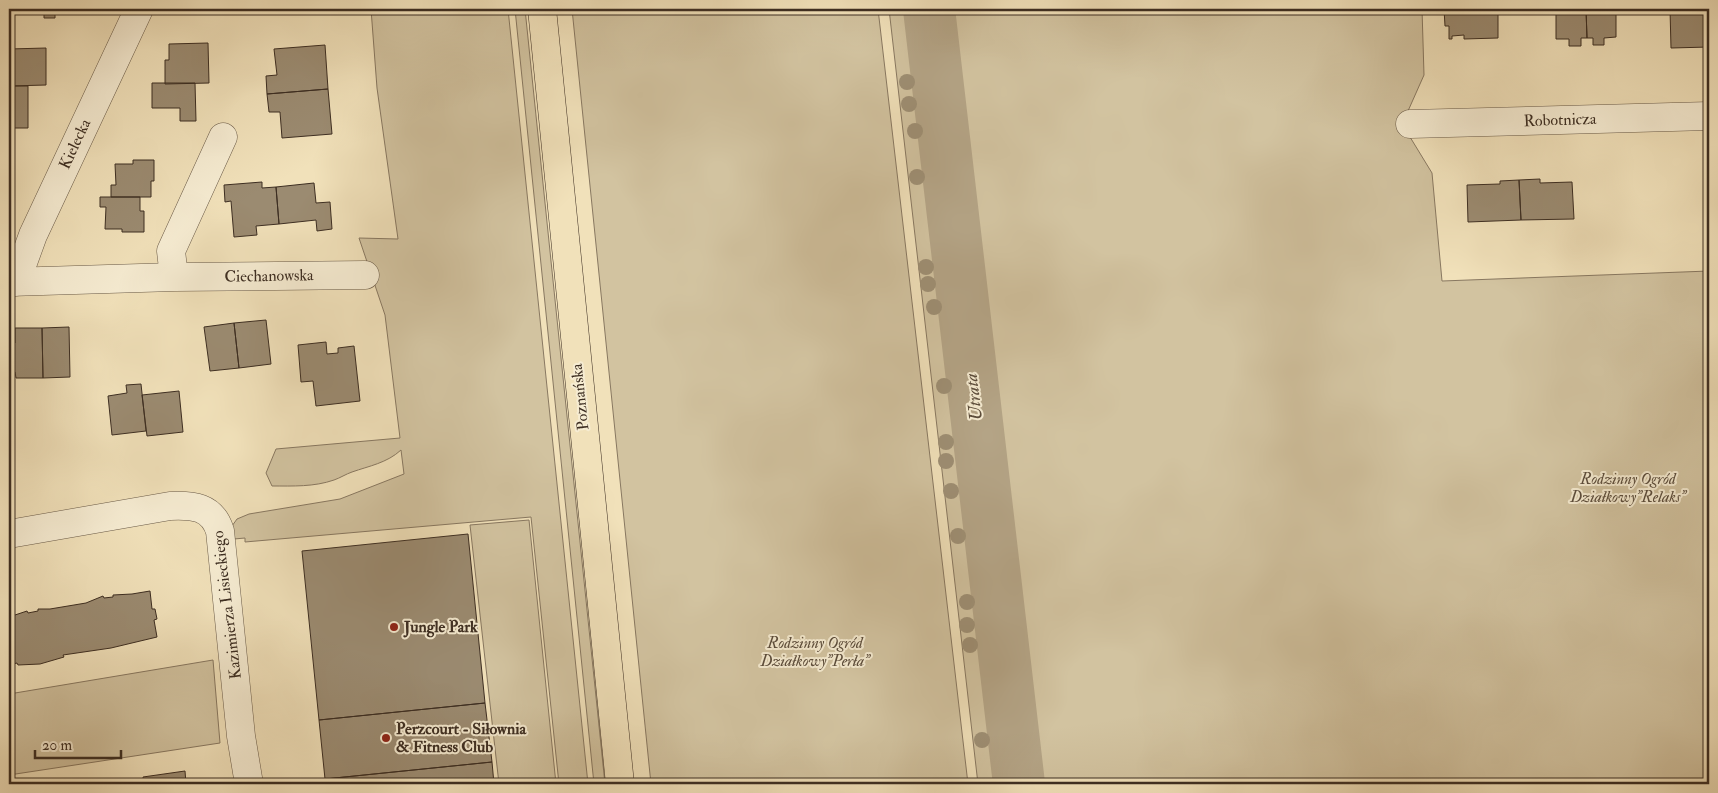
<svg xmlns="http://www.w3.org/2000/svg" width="1718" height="793" font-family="'IM FELL Double Pica',serif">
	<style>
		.green { fill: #d2c3a0; stroke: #887861 }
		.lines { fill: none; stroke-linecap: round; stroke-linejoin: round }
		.river { stroke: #b4a486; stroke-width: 52 }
		.building { fill: #9b8b71; stroke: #3d2e22 }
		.minor-casing { stroke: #6a5b48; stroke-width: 29 }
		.major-casing { stroke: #3d2e22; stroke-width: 29 }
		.minor { stroke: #f6ecd2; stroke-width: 28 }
		.major { stroke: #f1e1ba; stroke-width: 28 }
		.tree { fill: #9e8f74 }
		.poi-dot { fill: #8f2418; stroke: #f6ecd2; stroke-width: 2 }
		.labels { text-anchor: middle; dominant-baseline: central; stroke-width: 4; stroke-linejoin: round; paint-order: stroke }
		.street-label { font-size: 16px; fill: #3d2e22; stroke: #f6ecd2 }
		.park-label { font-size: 16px; font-style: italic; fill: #5b4c3b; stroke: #f6ecd2 }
		.poi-label { font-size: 16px; font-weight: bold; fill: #3d2e22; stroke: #f6ecd2; text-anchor: start }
		.water-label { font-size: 18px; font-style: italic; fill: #5b4c3b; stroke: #f6ecd2 }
	</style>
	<rect width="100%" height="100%" fill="#f1e1ba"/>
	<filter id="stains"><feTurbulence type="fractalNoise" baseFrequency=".004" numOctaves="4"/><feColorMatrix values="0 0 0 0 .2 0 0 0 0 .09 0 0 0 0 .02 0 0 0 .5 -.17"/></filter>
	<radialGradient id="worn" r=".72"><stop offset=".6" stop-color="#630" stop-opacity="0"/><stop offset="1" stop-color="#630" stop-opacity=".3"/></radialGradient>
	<path class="green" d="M371,9H508L588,784H559L531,517L245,542V538L234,539L232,526L237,519L249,514L340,499L404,474L401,450C387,463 369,466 352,472C346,474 340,478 334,480C314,487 293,486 272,486L266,473L276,449L400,438L385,315L359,238L398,239L377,88Z
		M515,9H525L605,784H594Z
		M572,9H878L968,784H651Z
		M889,9H917L1001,784H978Z
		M939,9H1422L1424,75L1408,111L1410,137L1432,173L1442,281L1709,271V784H1029Z
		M529,520L556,784H499L470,525Z
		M213,660L220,743L9,775V694Z"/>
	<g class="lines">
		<path class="river" d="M929,9L1019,784"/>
	</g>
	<path class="building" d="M44,9H85H55V18H44Z
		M1444,9H1498V38L1464,39V35L1452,36V39H1449V26H1445Z
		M1556,9H1586L1587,38H1581V46H1569V39H1556Z
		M1586,9H1616V37L1604,38V45H1593V38H1587Z
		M1670,9H1709V47L1671,48Z
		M208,43L209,83L165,84V60H169V44Z
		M325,45L328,89L267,94L266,76L277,75L274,49Z
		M46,48V85L9,86V49Z
		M152,83H195L196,121H180V108H152Z
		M9,86H28V128H9Z
		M328,89L332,134L282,138L280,112H269L267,94Z
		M133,160H154V181H151V197H111V185H116L115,164H133Z
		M1540,179V183L1572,182L1574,219L1521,220L1519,180Z
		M1519,180L1521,220L1468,222L1467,185L1500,184V181Z
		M262,182V188L276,187L279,224L256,226L257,235L234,237L231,201L225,202L224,185Z
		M314,183L316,203L330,202L332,229L317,231L316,220L279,224L276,187Z
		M100,197H140V211H144V232H122V229H105L106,207H100Z
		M266,320L271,364L239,368L234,323Z
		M234,323L239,368L210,371L204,327Z
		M69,327L70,377L43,378L42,328Z
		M15,328H42L43,378H16L15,372H9V343H15Z
		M326,342L327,354L338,353V348L354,346L360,401L316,406L313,381L301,382L298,345Z
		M141,384L146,431L112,435L108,396L127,393L126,385Z
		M179,391L183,432L147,436L142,395Z
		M468,534L485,703L319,720L302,551Z
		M150,591L152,609H155L157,619L154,620L157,637L111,648L63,655L64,657L40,664L18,665L17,663L9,665V617L27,611L28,613L38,611V609H50L86,603L103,596L104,598L113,597V595L132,594Z
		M485,703L492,762L325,779L319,720Z
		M492,762L494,784H325V779Z
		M185,771L186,784H144L143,777Z"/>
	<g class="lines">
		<defs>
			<path id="minor" d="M1410,124L1709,116
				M174,277L171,251L223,137
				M9,282L174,277L365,275
				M16,282L33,235L139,9
				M9,534L170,506C193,505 212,506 220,531L241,736L249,784"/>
			<path id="major" d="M542,9L620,784"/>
		</defs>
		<use href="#minor" class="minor-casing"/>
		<use href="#major" class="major-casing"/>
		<use href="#minor" class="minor"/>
		<use href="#major" class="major"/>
	</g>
	<g class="tree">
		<circle cx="907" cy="82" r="8"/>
		<circle cx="909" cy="104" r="8"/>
		<circle cx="915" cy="131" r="8"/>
		<circle cx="917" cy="177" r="8"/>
		<circle cx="926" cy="267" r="8"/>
		<circle cx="928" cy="284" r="8"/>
		<circle cx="934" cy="307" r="8"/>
		<circle cx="944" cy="386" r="8"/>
		<circle cx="946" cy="442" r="8"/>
		<circle cx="946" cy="461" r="8"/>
		<circle cx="951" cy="491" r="8"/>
		<circle cx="958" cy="536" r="8"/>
		<circle cx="967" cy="602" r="8"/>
		<circle cx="967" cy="625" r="8"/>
		<circle cx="970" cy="645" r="8"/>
		<circle cx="982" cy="740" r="8"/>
	</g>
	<g class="poi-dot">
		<circle cx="394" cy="627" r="5"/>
		<circle cx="386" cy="738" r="5"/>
	</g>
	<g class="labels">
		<g class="street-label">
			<text transform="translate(1560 120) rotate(-2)">Robotnicza</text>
			<text transform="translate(75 144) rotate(-65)">Kielecka</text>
			<text transform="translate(269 276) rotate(-1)">Ciechanowska</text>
			<text transform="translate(580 397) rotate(-96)">Poznańska</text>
			<text transform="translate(227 605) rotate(-97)">Kazimierza Lisieckiego</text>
		</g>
		<g class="park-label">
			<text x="1628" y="479">Rodzinny Ogród<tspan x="1628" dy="18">Działkowy"Relaks"</tspan></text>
			<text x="815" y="643">Rodzinny Ogród<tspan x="815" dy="18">Działkowy"Perła"</tspan></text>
		</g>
		<g class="poi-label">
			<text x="404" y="627">Jungle Park</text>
			<text x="396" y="729">Perzcourt - Siłownia<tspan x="396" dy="18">&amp; Fitness Club</tspan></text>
		</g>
		<g class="water-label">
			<text transform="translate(974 397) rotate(-97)">Utrata</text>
		</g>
	</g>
	<rect width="1718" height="793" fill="none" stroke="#f1e1ba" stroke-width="30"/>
	<rect x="10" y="10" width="1698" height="773" fill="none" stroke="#3d2e22" stroke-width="2.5"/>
	<rect x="15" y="15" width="1688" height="763" fill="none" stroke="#3d2e22"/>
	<path d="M35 750v8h86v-8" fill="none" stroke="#3d2e22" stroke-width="2.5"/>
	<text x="42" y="750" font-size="15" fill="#3d2e22" stroke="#f6ecd2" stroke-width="4" paint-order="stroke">20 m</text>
	<rect width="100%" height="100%" filter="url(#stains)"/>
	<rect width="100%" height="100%" fill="url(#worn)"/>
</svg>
